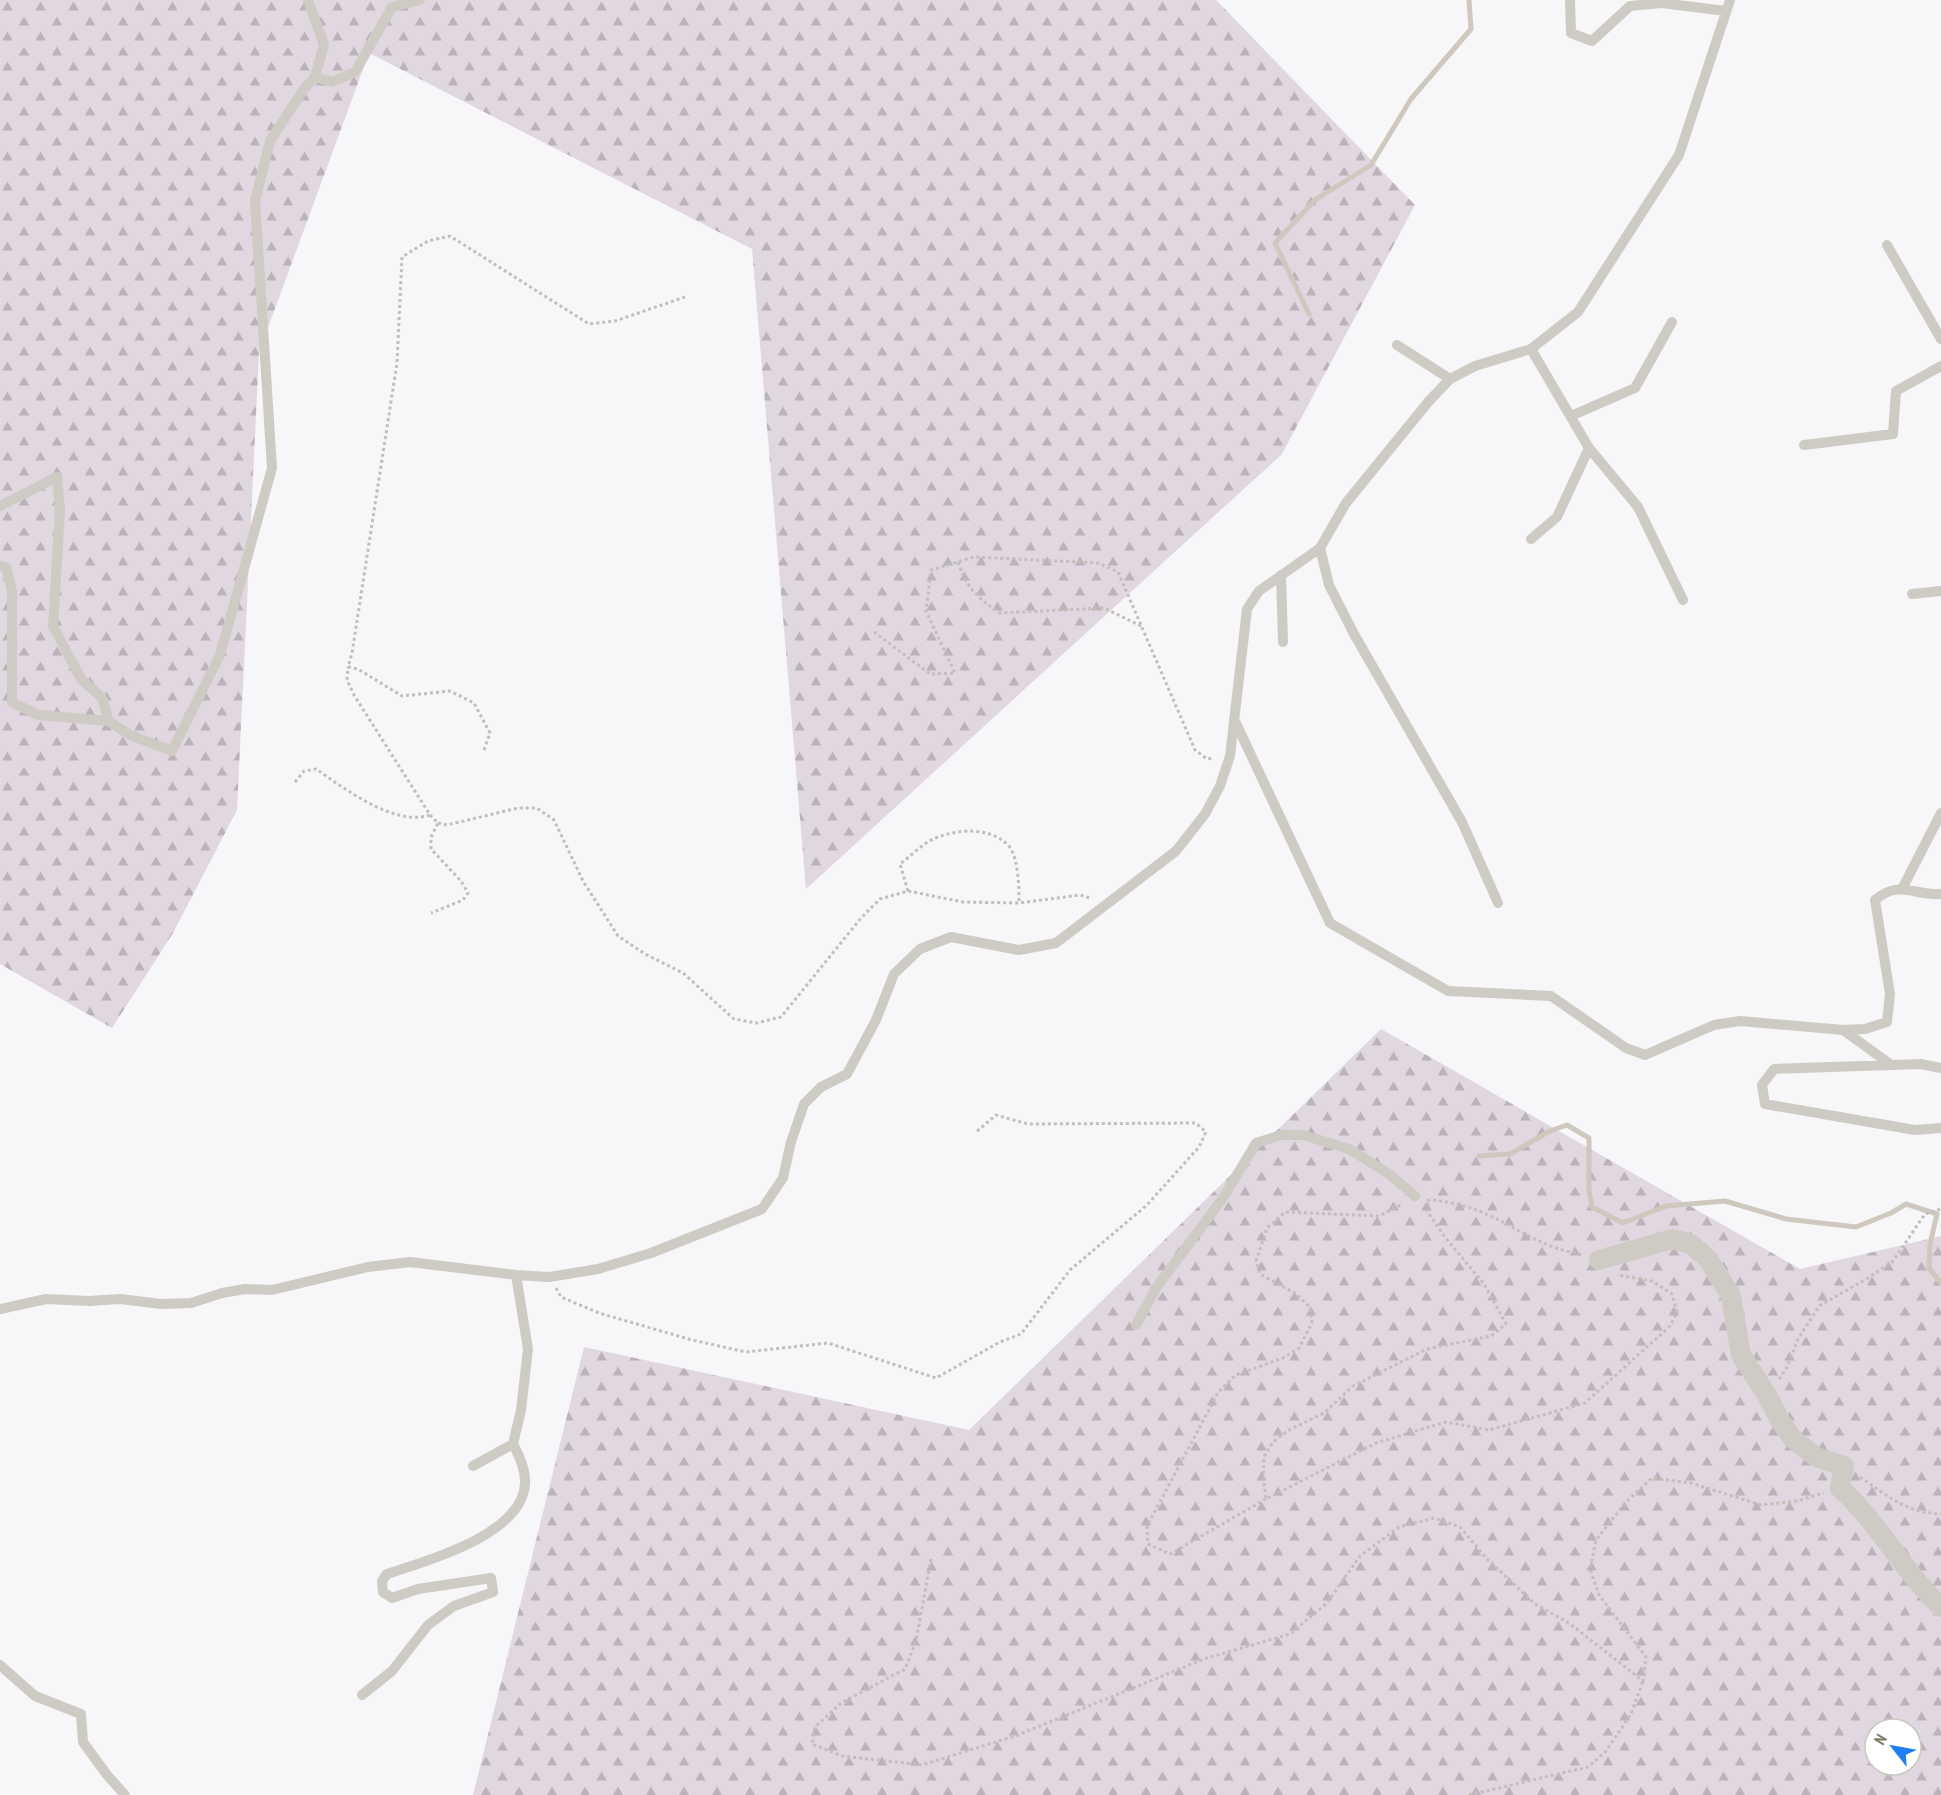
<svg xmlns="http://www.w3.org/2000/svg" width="1941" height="1795" font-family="'PT Sans Narrow',sans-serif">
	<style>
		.forest { fill: url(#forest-firs); fill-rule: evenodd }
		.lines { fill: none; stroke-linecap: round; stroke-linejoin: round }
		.stream { stroke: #cfc8bf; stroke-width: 5 }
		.path { stroke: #c1bfba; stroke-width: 3; stroke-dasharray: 3 3; stroke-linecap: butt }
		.service { stroke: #cdcbc4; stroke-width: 10 }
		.minor { stroke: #cdcbc4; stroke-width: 20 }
	</style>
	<defs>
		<pattern id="forest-firs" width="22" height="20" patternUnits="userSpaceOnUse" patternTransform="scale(1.5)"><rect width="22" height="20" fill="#e0d7e0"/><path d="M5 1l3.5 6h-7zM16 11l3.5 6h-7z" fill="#bbb3b9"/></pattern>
	</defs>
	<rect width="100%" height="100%" fill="#f7f6f9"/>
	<path class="forest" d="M0,0H1216L1415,205L1282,454L806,889L752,249L369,53L259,352L237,810L173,933L112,1028L0,964Z
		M1381,1029L1800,1269L1941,1236V1795H473L584,1347L969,1430ZM1875,1729H1911V1765H1875Z"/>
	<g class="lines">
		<path class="stream" d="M1309,314L1275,243L1315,200L1371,165L1411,99L1471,29L1469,0
			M1479,1156L1510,1154L1550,1131L1567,1125L1589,1138V1191L1592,1207L1623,1223L1666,1206L1725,1201L1786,1219L1856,1227L1891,1213L1906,1204L1937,1214L1930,1244L1929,1268L1941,1283"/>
		<path class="path" d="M958,562C967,588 977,598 1000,613L1104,608L1141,626
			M874,632L930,674L955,673L926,611L931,570L974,557L1098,563L1118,572L1195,750L1207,759L1214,758
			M484,750L490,733L474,703L450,691L402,696L358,669L348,667L352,653L397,363L402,257L428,241L450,236L589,324L615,321L685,297
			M295,782L304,771L316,769C344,788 394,827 430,815L354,695L347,680L348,667
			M430,815L438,823L431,837V849L461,881L468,893L463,900L431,913
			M438,823L447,825L518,808H537L554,820L583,881L618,936L645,954L683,973L734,1019L757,1023L781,1017L861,918L880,899L908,891L963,902L1019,903L1080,895L1090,898
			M908,891L900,864C911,856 925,841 938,837C960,829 990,827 1008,845C1019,857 1019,889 1019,903
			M1427,1200C1483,1202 1508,1230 1556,1248C1565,1251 1574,1253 1583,1255
			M1428,1203L1427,1211L1444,1236L1484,1284L1506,1324L1491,1336L1427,1349L1353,1386L1324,1413L1289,1430L1273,1442L1264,1457L1263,1476L1266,1499L1376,1443L1446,1422L1489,1430L1585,1403L1670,1326L1677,1312L1672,1294L1652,1281L1617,1275
			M556,1288L561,1297L599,1313L692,1340L746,1352L828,1343L936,1378L1000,1342L1021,1334L1070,1270L1147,1205L1199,1147L1206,1132L1196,1123L1028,1124L996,1115L975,1133
			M1779,1379L1787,1367L1798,1339L1819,1306L1868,1278L1893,1261L1925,1214L1941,1209
			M1860,1477C1887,1496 1907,1513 1941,1514
			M1266,1499L1170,1554L1148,1544L1147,1526L1219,1391L1236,1375L1283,1358L1299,1348L1312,1323L1310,1307L1296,1294L1260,1274L1256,1261L1267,1228L1285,1212L1379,1216L1403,1204
			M931,1559L916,1641L905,1669L841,1703L815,1727L812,1744L842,1756L922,1765L1018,1735L1204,1659L1290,1634L1327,1603L1360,1556L1399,1527L1434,1518L1460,1527L1486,1558L1535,1604L1569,1623L1643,1681L1646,1657L1599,1595L1590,1569L1596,1540L1626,1502L1652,1478L1691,1483L1761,1505L1797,1501L1824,1493
			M1469,1795L1588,1767L1606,1751L1631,1714L1643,1681"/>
		<path class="service" d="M1570,0L1571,33L1592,41L1630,6L1662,3L1726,11
			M315,77L332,82L355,72L392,7L420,0
			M1887,245L1941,339
			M1397,345L1450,379
			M1531,349L1589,448L1638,507L1683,600
			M1571,416L1635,388L1672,322
			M1804,445L1893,434L1896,391L1941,366
			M0,506L57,477L60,511L53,626L81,679L102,698L109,721L130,735L172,751L220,655L272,468L255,201L270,141L304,89L315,77L324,45L308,0
			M1531,539L1557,517L1589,448
			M1320,548L1329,585L1354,634L1462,822L1498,903
			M0,566L6,567L12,591V702L38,715L109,721
			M1281,575L1283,642
			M1912,594L1941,591
			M1234,719L1330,923L1448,991L1551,996L1626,1048L1645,1055L1714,1025L1740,1021L1843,1030L1865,1029L1887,1022L1890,994L1875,900C1900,879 1913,896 1941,894
			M1902,889L1941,813
			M1843,1030L1890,1064
			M1941,1068L1921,1064L1774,1069L1762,1085L1765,1104L1915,1130L1941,1128
			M0,1309L46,1299L89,1301L120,1299L161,1304L191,1303L222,1293L245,1289L272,1290L368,1267L410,1262L516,1275L549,1277L598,1269L651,1253L762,1209L783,1178L791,1142L804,1104L821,1087L847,1074L876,1020L894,974L920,949L951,937L1019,950L1056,943L1176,851L1205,814L1220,786L1230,756L1247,609L1259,591L1320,548L1346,503L1429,401L1450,379L1475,366L1531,349L1578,312L1679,155L1730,0
			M1136,1325L1156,1288L1223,1198L1256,1143L1281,1135H1303L1349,1149L1389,1174L1415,1196
			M473,1466L513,1444
			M0,1665L35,1696L81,1714L83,1742L107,1775L125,1795
			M362,1695L392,1671L428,1625L454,1606L493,1592L491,1578L418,1589L392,1598L383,1592L382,1581L387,1574C426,1561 522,1535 525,1484C526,1470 519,1455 513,1444L521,1410L528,1349L516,1275"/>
		<path class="minor" d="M1599,1260L1672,1239L1691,1244L1708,1259L1731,1296L1741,1355L1767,1395L1781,1422L1792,1438L1816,1457L1844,1466L1840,1488C1879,1523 1903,1571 1941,1607"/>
	</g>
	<g transform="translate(1893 1747) rotate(301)"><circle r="28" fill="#ffffff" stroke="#cbc8bf" stroke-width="1.5"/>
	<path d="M0-4.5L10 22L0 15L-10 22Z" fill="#1f81f1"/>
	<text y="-9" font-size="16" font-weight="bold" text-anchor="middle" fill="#7e765e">N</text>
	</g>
</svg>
